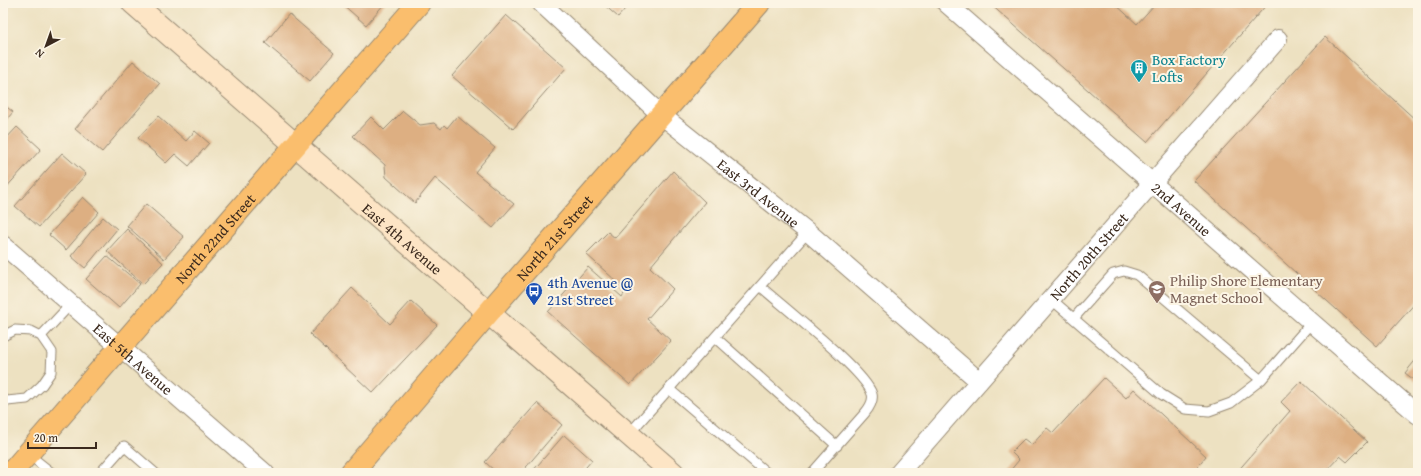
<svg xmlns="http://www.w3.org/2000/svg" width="1421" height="476" font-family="'Gentium Book Plus',serif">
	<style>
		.building { fill: #ddaf82 }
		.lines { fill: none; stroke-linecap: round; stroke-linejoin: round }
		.lane-casing { stroke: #948670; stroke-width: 11 }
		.street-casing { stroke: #948670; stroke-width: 20 }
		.secondary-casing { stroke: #948670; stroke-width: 24 }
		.primary-casing { stroke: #948670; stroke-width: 24 }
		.lane { stroke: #fff; stroke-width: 9 }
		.street { stroke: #fff; stroke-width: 18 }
		.secondary { stroke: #fde5c5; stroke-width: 22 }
		.primary { stroke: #fabe6d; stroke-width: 22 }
		.labels { text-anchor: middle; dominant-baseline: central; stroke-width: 4; stroke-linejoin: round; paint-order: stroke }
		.culture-label { font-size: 15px; fill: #0d838f; stroke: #fcf5e5; text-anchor: start }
		.street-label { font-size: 15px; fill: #3b2a1e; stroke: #fcf5e5 }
		.education-label { font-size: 15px; fill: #785e54; stroke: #fcf5e5; text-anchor: start }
		.transit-label { font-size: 15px; fill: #164399; stroke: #fcf5e5; text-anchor: start }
	</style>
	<rect width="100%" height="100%" fill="#fcf5e5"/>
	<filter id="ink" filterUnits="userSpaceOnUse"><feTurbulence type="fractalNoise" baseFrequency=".025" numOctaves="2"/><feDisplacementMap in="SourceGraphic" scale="8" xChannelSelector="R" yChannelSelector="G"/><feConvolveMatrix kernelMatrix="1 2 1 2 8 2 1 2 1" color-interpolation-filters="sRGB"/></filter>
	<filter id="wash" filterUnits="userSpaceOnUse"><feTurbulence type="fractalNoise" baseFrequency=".012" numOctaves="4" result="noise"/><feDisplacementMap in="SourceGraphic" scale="16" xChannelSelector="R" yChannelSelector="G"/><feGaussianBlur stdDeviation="0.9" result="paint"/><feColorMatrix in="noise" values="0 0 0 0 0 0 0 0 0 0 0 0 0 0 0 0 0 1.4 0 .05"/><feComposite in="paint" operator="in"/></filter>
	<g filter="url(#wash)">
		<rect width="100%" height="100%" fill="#ede1c1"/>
		<g id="blocks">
			<path class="building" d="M341,3H385L366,25Z
				M602,3H630L618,17Z
				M989,3H1114L1137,24L1156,3H1268L1147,142Z
				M289,14L334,53L310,81L265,43Z
				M506,15L566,68L513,129L452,76Z
				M1325,37L1418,122V300L1377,346L1194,181Z
				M133,61L160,84L102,152L75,129Z
				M3,104L13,112L3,124Z
				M403,111L420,125L434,123L441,129L444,125L447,128L457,116L495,148L475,172L514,204L493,228L435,178L415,203L386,177L385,165L353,136L371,117L384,130Z
				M158,116L186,141L195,131L209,143L189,166L175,154L166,163L138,138Z
				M17,127L41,149L3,191V142Z
				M62,153L86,174L39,227L15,206Z
				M673,171L705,202L650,267L673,289L647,319L671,341L630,385L548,312L588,267L622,297L626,290L586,254L608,232L615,238Z
				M83,197L99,212L66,250L49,235Z
				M146,204L184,237L164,259L127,226Z
				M103,217L117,229L85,268L71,256Z
				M127,229L163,263L143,284L107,251Z
				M107,256L140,284L119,308L86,279Z
				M352,288L390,324L411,301L437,325L373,393L310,334Z
				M1418,357V383L1405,373Z
				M1104,378L1126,398L1134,389L1206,456L1192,473L1009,472L1019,460L1011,452L1024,439L1032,445L1047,428L1053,433Z
				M1301,381L1367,442L1347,462L1340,456L1324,473H1236L1290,411L1281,402Z
				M537,403L562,425L521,473H497L485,462Z
				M564,435L592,460L581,473H531Z"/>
		</g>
	</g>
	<g filter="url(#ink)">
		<use href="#blocks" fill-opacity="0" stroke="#948670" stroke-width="1"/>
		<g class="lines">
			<defs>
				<path id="lane" d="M760,286C782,306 865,371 872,394C874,401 869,408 865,413L812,473
					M1051,299L1161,394L1185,409L1209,411L1231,403L1261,380L1312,322
					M1074,318L1113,274L1124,271L1137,275L1261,380
					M3,336L15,330L31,331L41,336L52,352L51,372L42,385L27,399L7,401L3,399
					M41,336L71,304
					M715,337L837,446
					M669,389L767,473
					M629,434L808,232
					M28,454L52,473
					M100,473L124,446L155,473"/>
				<g id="street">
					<path id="s1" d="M541,3L660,114L808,232L979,381"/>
					<path id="s2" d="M946,3L1418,415"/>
					<path id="s3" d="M3,245L265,473"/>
					<path id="s4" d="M899,473L1278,39"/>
				</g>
				<g id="secondary">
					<path id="s5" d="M133,3C312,161 493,316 673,473"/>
				</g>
				<g id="primary">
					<path id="s6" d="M11,473L419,3"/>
					<path id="s7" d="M351,473L489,312L759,3"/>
				</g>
			</defs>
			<use href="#lane" class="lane-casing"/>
			<use href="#street" class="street-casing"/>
			<use href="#secondary" class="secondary-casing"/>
			<use href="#primary" class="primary-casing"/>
			<use href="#lane" class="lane"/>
			<use href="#street" class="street"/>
			<use href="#secondary" class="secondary"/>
			<use href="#primary" class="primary"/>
		</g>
	</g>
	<defs>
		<symbol id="building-pin" viewBox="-11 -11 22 30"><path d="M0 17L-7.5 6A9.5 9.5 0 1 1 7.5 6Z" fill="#0f9aa8" stroke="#fcf5e5"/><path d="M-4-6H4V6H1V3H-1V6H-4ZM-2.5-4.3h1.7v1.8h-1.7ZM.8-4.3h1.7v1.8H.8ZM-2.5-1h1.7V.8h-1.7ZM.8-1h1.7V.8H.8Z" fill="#fff"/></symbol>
		<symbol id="school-pin" viewBox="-11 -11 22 30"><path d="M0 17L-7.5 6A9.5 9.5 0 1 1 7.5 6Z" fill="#8d6e63" stroke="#fcf5e5"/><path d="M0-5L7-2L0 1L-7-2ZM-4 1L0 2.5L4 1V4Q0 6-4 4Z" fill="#fff"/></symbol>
		<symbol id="bus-pin" viewBox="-11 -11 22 30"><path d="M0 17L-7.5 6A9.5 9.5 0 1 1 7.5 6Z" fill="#1a4fb4" stroke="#fcf5e5"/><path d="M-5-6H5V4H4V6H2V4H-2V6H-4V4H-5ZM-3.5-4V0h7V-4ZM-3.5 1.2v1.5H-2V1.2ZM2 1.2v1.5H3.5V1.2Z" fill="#fff"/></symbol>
	</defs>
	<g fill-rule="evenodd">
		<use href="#building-pin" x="1129" y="58" width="20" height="27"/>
		<use href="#school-pin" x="1147" y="279" width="20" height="27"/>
		<use href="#bus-pin" x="524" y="281" width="20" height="27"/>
	</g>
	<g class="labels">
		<g class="culture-label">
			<text x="1152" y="59">Box Factory<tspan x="1152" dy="17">Lofts</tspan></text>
		</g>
		<g class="street-label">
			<text stroke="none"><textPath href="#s1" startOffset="289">East 3rd Avenue</textPath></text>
			<text stroke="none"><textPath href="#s2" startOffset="313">2nd Avenue</textPath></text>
			<text stroke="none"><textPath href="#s7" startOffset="311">North 21st Street</textPath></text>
			<text stroke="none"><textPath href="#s6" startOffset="311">North 22nd Street</textPath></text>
			<text stroke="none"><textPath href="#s5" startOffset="358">East 4th Avenue</textPath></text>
			<text stroke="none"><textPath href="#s4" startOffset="288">North 20th Street</textPath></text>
			<text stroke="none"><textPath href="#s3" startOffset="173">East 5th Avenue</textPath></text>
		</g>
		<g class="education-label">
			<text x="1170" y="280">Philip Shore Elementary<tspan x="1170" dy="17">Magnet School</tspan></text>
		</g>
		<g class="transit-label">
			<text x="547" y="282">4th Avenue @<tspan x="547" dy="17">21st Street</tspan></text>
		</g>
	</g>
	<rect width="1421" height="476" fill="none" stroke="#fcf5e5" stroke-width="16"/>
	<g transform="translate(46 46) rotate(221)" stroke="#fcf5e5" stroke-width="3" paint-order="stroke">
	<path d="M0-3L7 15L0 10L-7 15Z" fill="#3b2a1e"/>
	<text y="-6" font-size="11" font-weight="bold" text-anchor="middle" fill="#3b2a1e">N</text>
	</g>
	<path d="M28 442v6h68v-6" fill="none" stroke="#3b2a1e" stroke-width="2"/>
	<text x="34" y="442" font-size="12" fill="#3b2a1e" stroke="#fcf5e5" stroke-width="3" paint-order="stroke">20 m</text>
</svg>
